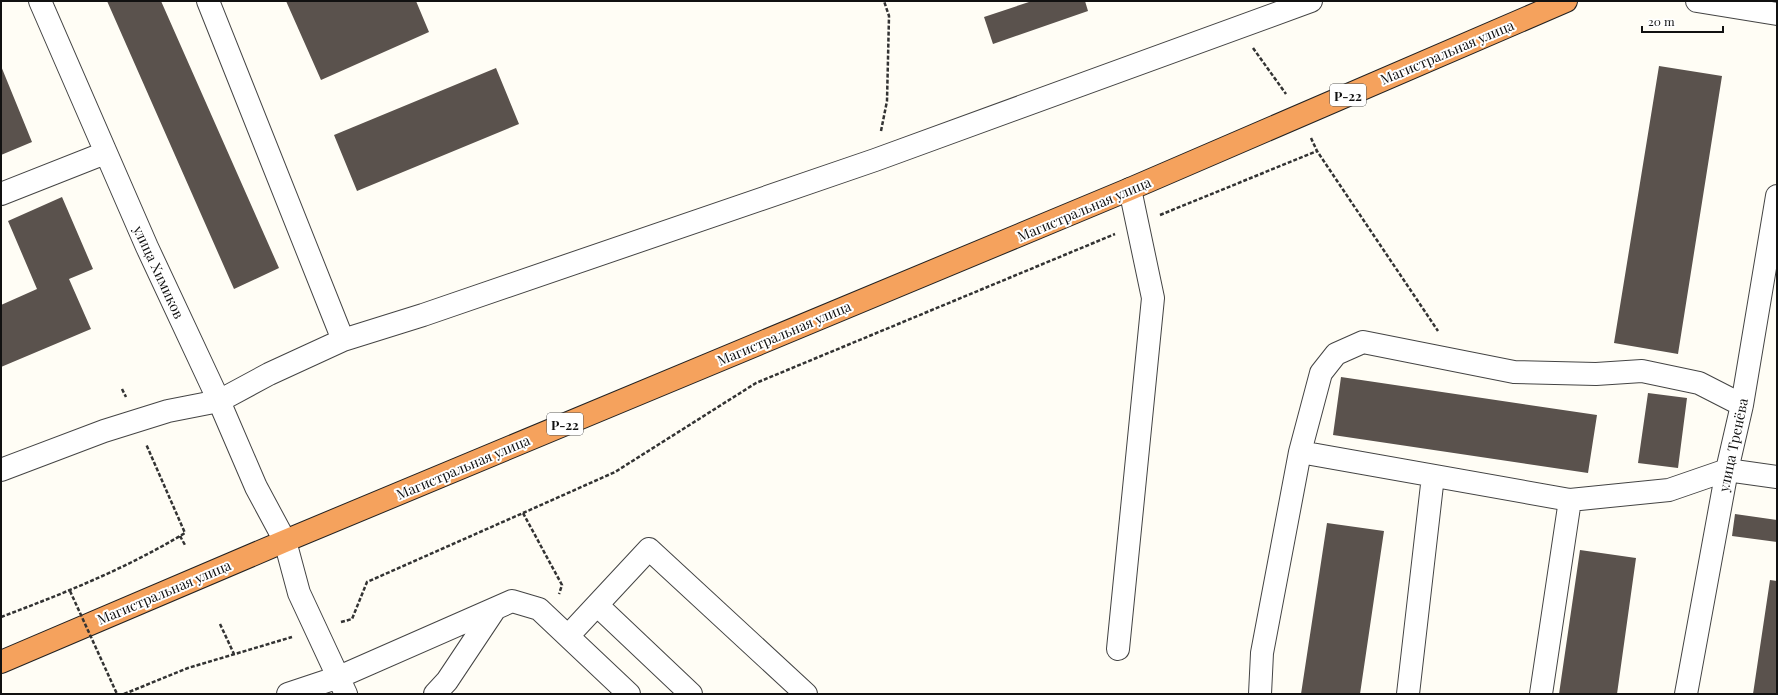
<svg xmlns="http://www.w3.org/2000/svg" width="1778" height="695" font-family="'Playfair Display',serif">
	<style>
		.building { fill: #5a524d }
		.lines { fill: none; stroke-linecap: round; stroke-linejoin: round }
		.minor-casing { stroke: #444; stroke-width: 24 }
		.highway-casing { stroke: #222; stroke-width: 24 }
		.path { stroke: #333; stroke-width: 2.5; stroke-dasharray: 4 2; stroke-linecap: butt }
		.minor { stroke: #fff; stroke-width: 22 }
		.highway { stroke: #f5a25d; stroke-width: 22 }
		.path-bridge { stroke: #333; stroke-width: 2.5; stroke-dasharray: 4 2; stroke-linecap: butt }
		.labels { text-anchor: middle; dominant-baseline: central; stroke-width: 4; stroke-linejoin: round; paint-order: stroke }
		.shield { fill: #fff; stroke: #585858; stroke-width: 1 }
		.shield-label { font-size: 13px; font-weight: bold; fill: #111 }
		.street-label { font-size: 14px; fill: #111; stroke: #fff }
	</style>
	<rect width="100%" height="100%" fill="#fffdf5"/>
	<path class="building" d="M107,1H161L279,268L234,289Z
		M286,1H416L429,32L321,80Z
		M1032,1H1085L1088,11L993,44L984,17Z
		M1,66L32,142L1,155Z
		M1659,66L1722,76L1678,354L1614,343Z
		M496,68L519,124L357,191L334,135Z
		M62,197L93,269L69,279L91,329L1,367V305L37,289L8,221Z
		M1341,377L1597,415L1588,473L1333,435Z
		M1648,393L1687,398L1678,468L1638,463Z
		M1735,514L1777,520V542L1732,536Z
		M1327,523L1384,531L1360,694H1301Z
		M1580,550L1636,558L1617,694H1559Z
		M1770,580L1777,581V694H1753Z"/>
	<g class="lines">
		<defs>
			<path id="minor" d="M40,1L147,247L219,401L256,487L285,541L299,593L346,694
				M208,1L343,340
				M1697,1L1777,14
				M1,194L105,153
				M1300,452L1321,373L1336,354L1363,342L1514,372L1596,374L1642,371L1699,383L1742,405
				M1,470L104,431L168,411L219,401L269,374L343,340L423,315L875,160L1311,1
				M597,605L691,694
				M568,636L649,549L806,694
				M1118,649L1153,298L1130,189
				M288,694L339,677L512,601L539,609L629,694
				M435,694L447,681L495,609
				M1260,694L1262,653L1300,452L1570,500L1669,490L1727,470L1777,477
				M1408,694L1433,476
				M1541,694L1570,500
				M1686,694L1727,470L1742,405L1777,196"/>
			<path id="highway" d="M1,662L285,541L1130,189L1566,1"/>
		</defs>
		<use href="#minor" class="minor-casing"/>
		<use href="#highway" class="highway-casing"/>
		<path class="path" d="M1253,48L1286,94
			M881,131L887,101L889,16L884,1
			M1311,138L1317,151L1438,331
			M1160,215L1317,151
			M122,389L126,397
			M523,513L615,472L756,383L1115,234
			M180,536L185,545
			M1,617C65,593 127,568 185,533L146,444
			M341,622L352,619L367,582L523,513L562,585L559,594
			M220,624L234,654
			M124,694L188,668L292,637"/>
		<use href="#minor" class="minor"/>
		<use href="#highway" class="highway"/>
		<path class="path-bridge" d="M70,591L117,694"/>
	</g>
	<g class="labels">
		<g class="shield">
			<rect x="1330" y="84" width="36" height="22" rx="3"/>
			<rect x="547" y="413" width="36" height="22" rx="3"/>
		</g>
		<g class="shield-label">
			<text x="1348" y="95">Р-22</text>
			<text x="565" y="424">Р-22</text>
		</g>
		<g class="street-label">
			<text transform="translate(1447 52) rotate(-23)">Магистральная улица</text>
			<text transform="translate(1084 209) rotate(-23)">Магистральная улица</text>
			<text transform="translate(159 272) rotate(65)">улица Химиков</text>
			<text transform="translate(784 333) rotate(-23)">Магистральная улица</text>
			<text transform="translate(1733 445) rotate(-78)">улица Тренёва</text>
			<text transform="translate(463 467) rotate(-23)">Магистральная улица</text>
			<text transform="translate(164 592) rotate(-23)">Магистральная улица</text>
		</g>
	</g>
	<rect width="1778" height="695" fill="none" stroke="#111111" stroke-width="4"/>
	<path d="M1642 26v6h81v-6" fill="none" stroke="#111111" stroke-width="2"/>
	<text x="1648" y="26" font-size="12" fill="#111111" stroke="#ffffff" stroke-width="3" paint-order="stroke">20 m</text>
</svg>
